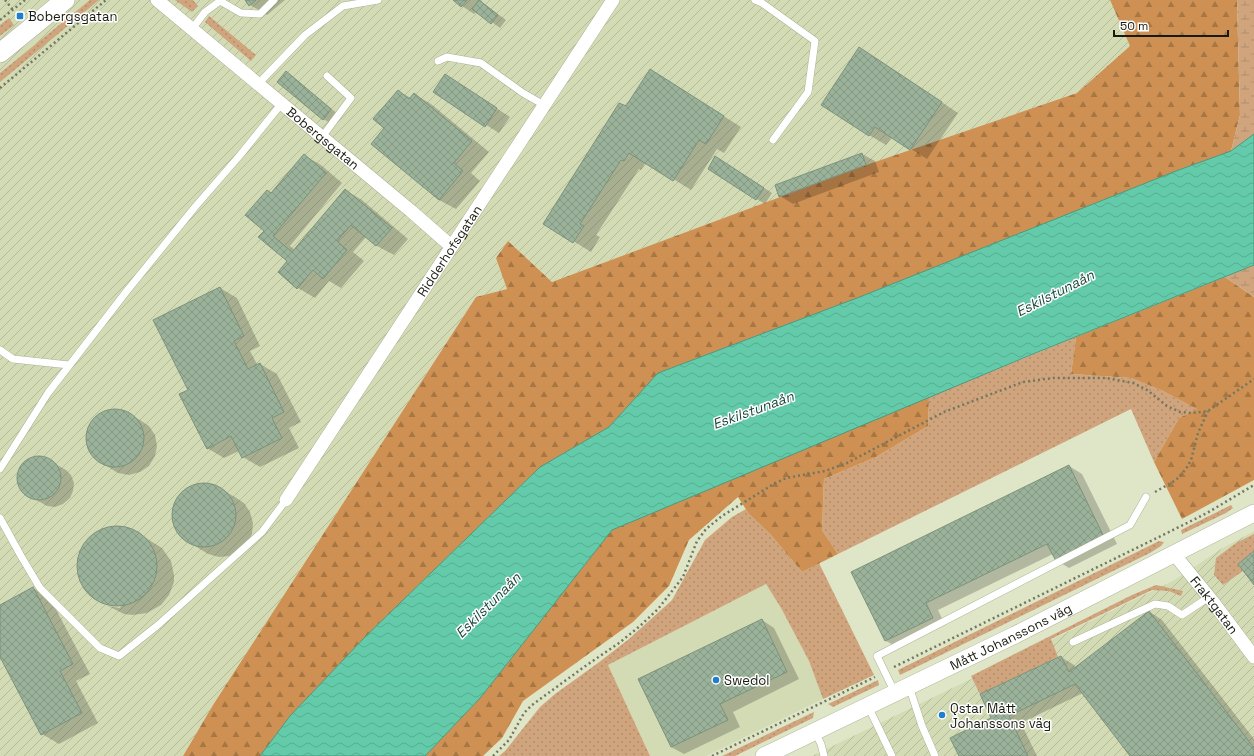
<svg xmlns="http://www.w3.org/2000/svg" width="1254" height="756" font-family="'Space Grotesk',sans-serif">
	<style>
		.built { fill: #d3dbb5 }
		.industrial { fill: url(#industrial-furrows) }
		.grass { fill: url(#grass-dots) }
		.forest { fill: url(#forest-firs) }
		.wetland { fill: url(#wetland-marsh) }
		.water { fill: url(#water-waves); stroke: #4d967c }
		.shadow { fill: #0003 }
		.building { fill: url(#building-cross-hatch); stroke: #7c927b }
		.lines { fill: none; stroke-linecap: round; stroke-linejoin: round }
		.service-casing { stroke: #adb395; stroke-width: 8 }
		.minor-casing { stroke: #adb395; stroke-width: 14 }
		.tertiary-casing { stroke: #adb395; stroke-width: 18 }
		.secondary-casing { stroke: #adb395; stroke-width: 20 }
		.path { stroke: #727662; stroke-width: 2.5; stroke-dasharray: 2 3; stroke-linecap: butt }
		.service { stroke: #fff; stroke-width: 7 }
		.minor { stroke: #fff; stroke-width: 13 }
		.tertiary { stroke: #fff; stroke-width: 17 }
		.secondary { stroke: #fff; stroke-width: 19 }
		.poi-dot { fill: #217ecb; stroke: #fff; stroke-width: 1.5 }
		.labels { text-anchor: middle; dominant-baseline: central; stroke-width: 3; stroke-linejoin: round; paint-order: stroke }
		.poi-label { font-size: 13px; fill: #181a0f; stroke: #fff; text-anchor: start }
		.street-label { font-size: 13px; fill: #181a0f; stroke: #fff }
		.water-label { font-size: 14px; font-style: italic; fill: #1b483a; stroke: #fff }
	</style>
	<defs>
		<pattern id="industrial-furrows" width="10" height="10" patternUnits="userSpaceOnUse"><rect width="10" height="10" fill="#d3dbb5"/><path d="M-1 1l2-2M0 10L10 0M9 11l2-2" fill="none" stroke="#b4bb9a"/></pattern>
		<pattern id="grass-dots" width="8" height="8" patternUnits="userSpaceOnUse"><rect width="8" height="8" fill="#d0a57d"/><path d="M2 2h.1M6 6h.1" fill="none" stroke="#b28d6b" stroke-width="1.8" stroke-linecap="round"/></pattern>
		<pattern id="forest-firs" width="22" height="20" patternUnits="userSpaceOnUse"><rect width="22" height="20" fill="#cf9153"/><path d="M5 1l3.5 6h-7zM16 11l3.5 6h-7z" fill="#a77643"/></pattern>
		<pattern id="wetland-marsh" width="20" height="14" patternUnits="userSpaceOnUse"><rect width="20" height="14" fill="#d0a57d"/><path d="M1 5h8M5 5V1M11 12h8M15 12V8" fill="none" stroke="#b28d6b"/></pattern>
		<pattern id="water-waves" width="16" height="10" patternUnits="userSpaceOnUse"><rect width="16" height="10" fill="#64cbaa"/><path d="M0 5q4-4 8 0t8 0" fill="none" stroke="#56ae91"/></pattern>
		<pattern id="building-cross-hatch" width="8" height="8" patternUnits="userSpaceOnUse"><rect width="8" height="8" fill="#9bb29a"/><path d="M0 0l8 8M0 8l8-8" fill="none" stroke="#859884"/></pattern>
	</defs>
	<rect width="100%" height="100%" fill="#dfe6c7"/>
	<path class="built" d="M766,584L781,608L809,661L823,699L706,756H650L608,665Z"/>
	<path class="industrial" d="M0,0H1110L1130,46L1077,93L866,165L552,282L508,241L496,258L507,289L476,297L213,705L183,756H0Z
		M1254,531V756H812L1173,581L1221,549Z"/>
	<path class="grass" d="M90,0H99L0,82V73Z
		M175,0H193L198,6L192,12Z
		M209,16L256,55L251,61L205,22Z
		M9,18L14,25L0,36V25Z
		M1076,337L1071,374L1131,378L1163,391L1198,409L1179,418L1154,462L1131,409L838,554L822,530L824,479L876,457L928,426L929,397Z
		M1231,505L1233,508L1226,513L1182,534L1181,530Z
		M746,509L749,514L771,535L802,572L819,563L874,675L823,699L809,661L781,608L766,584L608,665L650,756H499L505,751L540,707L555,694L598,663L629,639L672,600L705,540L732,517Z
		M1254,534V551L1238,564L1243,571L1223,585L1214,575L1216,558L1236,543Z
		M1159,541L1164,542L1161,546L1150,553L900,675L898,670Z
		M1156,585L1183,591L1181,596L1169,591L1152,590L1051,639L1058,657L980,694L971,676L1132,595Z
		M878,680L879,685L833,707L828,704Z
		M814,712L813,718L735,756H722Z"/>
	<path class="forest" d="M1110,0H1237L1240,115L1231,151L1176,171L857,298L658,373L609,427L540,467L364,638L290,716L260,756H183L213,705L476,297L507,289L496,258L508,241L552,282L866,165L1077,93L1130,46Z
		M1225,277L1254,297V480L1182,519L1154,462L1179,418L1197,409L1163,391L1131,378L1071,374L1076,337Z
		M929,397L928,426L876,457L824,479L822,530L838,554L802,572L771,535L749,514L738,497L689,540L669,586L633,622L523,701L502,738L483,756H425L481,697L612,530Z"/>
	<path class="wetland" d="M1237,0H1254V134L1231,151L1240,115Z
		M1254,265V297L1225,277Z"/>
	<path class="water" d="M1254,134V265L1033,354L612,530L481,697L425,756H260L290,716L364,638L540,467L609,427L658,373L857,298L1176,171L1231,151Z"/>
	<path class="shadow" d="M246,0H285L267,15L250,5Z
		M454,0H481L483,3L506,20L500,28L477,11L474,14L462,6Z
		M876,58L958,113L927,159L892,137L886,145L869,135Z
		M651,70L741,127L724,153L717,149L691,190L646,162L641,170L639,169L596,235L600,237L591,252L544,223L627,107Z
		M286,73L294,78L339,115L332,124L323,119Z
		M445,75L510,117L499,133L434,92Z
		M398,91L411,98L414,94L431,104L489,152L471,173L480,181L456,209L439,200L386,128Z
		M862,154L875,161L879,172L793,204L780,196Z
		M304,155L321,165L342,183L290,246L295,250L345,190L362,200L408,239L394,255L377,246L366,237L353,252L364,261L341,288L329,281L315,298L298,288L288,261L265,231L272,194Z
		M724,162L772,193L765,204L709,169Z
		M220,288L237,298L260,346L250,351L258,366L260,364L277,374L301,422L289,428L299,448L260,467L243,457L239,451L224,458L207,448L189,390Z
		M116,410L126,412L140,420L149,426L155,435L157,446L155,456L149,466L140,472L129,475L118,473L95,459L89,450L86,439L88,428L95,418L104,412Z
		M38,457L46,458L52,462L66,470L71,475L74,483L73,491L70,498L63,504L55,507L47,506L26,494L20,488L18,480L19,472L23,464L30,459Z
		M1069,466L1082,474L1117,544L1069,568L1056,560L1053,554L938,610L945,625L899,648L886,641Z
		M206,484L217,487L235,497L244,503L250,512L253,523L252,534L247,544L240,551L230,556L219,557L208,554L182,538L175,529L172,518L173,507L178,497L185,489L195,485Z
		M119,526L133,530L162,548L171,561L174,575V582L169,595L161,605L147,613L133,615L124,614L108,606L120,608L121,606L104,603L105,604L94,598L86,590L80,578L78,570L79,556L82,548L90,537L106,528Z
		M33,588L50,598L90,674L76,681L98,723L59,744L42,734L0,655V606Z
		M1150,612L1162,620L1254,739V756H1131L1083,693L1021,723L1037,756H960L992,719L1061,657L1074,665L1076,668Z
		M762,620L774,628L799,679L733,712L740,727L684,754L671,747Z"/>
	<path class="building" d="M245,0H256L249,6Z
		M453,0H467L461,7Z
		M479,0L498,15L491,24L472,9Z
		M859,47L942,102L910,150L875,127L869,136L821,105Z
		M650,69L724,116L706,144L699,140L673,181L629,153L624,161L621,160L580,224L584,226L573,243L543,224L619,103L626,106Z
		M286,71L331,109L323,120L277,82Z
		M445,74L497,108L485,127L433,92Z
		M398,90L409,99L414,93L472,141L454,163L463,171L439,200L371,144L384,128L373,119Z
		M862,153L866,165L779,197L775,185Z
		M304,154L326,173L273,236L292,252L345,189L392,228L376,246L351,225L337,241L347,250L323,279L313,270L297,289L278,272L287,261L258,237L264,231L245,215L267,190L271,193Z
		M715,156L764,188L756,200L708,169Z
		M220,287L244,336L234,341L248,369L260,363L284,412L272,418L282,438L242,458L231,436L207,449L179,394L188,390L153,320Z
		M86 438a29 29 0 1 1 58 0a29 29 0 1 1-58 0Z
		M17 478a22 22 0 1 1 44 0a22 22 0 1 1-44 0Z
		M1069,465L1104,537L1056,561L1047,544L926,603L933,618L885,641L851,572Z
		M172 515a32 32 0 1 1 64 0a32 32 0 1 1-64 0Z
		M77 566a40 40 0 1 1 80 0a40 40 0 1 1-80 0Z
		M1254,551V585L1238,564Z
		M33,587L73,664L60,671L82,713L41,735L0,657V605Z
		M1149,611L1254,748V756H1130L1075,684L1009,716L1028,756H959L950,738L991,718L980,694L1061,656L1069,672Z
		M762,619L787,672L720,704L728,720L671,747L638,679Z"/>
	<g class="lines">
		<defs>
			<path id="service" d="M755,0L762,3L815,41L808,92L773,140
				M192,29L205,12L220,1L241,13L260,14L274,0
				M438,61L447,57L481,63L523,93L544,105
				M258,84L305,35L343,6L378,0
				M322,137L351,98L327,76
				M0,350L13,359L69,365
				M0,469L48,393L126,292L195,207L241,154L282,103
				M0,518L21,556L40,588L100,648L119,656L158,625L262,532L286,500
				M1073,642L1155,604L1168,606L1182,615L1209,597
				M909,686L922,726L935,756
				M895,693L877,656L1130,525L1146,497
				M868,706L892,756
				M815,732L821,744L824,756"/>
			<g id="minor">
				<path id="s1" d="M157,0L411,211L451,246"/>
				<path id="s2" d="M286,500L613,0"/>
				<path id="s3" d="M1174,554L1213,602L1254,657"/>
			</g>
			<g id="tertiary">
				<path id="s4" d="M764,756L1015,635L1254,513"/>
			</g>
			<path id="secondary" d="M0,53L65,0"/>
		</defs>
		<use href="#service" class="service-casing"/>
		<use href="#minor" class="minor-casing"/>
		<use href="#tertiary" class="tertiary-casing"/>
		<use href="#secondary" class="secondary-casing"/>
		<path class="path" d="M5,0L13,10
			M0,20L25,0
			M0,88L106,0
			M1155,492L1176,480L1186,469L1191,460L1198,433L1208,411
			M894,667L1167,533L1207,513L1254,485
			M493,756L509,740L524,713L532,705L584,667L619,643L640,626L658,609L683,577L697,541L706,529L722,516L772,485L786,478L825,471L847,463L944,412L1023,382L1053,378H1106L1133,383L1147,390L1167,406L1180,412L1192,413L1208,411L1254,379
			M712,756L875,677"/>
		<use href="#service" class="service"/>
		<use href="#minor" class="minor"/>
		<use href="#tertiary" class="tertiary"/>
		<use href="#secondary" class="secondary"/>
	</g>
	<g class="poi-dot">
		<rect x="16" y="12" width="8" height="8" rx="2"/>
		<circle cx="716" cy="680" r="4"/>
		<circle cx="942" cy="715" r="4"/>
	</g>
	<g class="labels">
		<g class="poi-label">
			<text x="28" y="16">Bobergsgatan</text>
			<text x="724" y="680">Swedol</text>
			<text x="950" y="708">Qstar Mått<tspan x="950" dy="15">Johanssons väg</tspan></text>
		</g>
		<g class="street-label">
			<text stroke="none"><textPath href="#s1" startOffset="216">Bobergsgatan</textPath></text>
			<text stroke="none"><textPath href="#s2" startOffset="298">Ridderhofsgatan</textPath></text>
			<text stroke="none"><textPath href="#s3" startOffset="65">Fraktgatan</textPath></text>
			<text stroke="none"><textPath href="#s4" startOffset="274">Mått Johanssons väg</textPath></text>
		</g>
		<g class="water-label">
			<text transform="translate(1055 293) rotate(-27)">Eskilstunaån</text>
			<text transform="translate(753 410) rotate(-20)">Eskilstunaån</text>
			<text transform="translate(488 605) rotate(-45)">Eskilstunaån</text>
		</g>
	</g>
	<path d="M1114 30v6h114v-6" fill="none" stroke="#181a0f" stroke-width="2"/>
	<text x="1120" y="30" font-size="12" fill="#181a0f" stroke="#ffffff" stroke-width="3" paint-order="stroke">50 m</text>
</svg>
